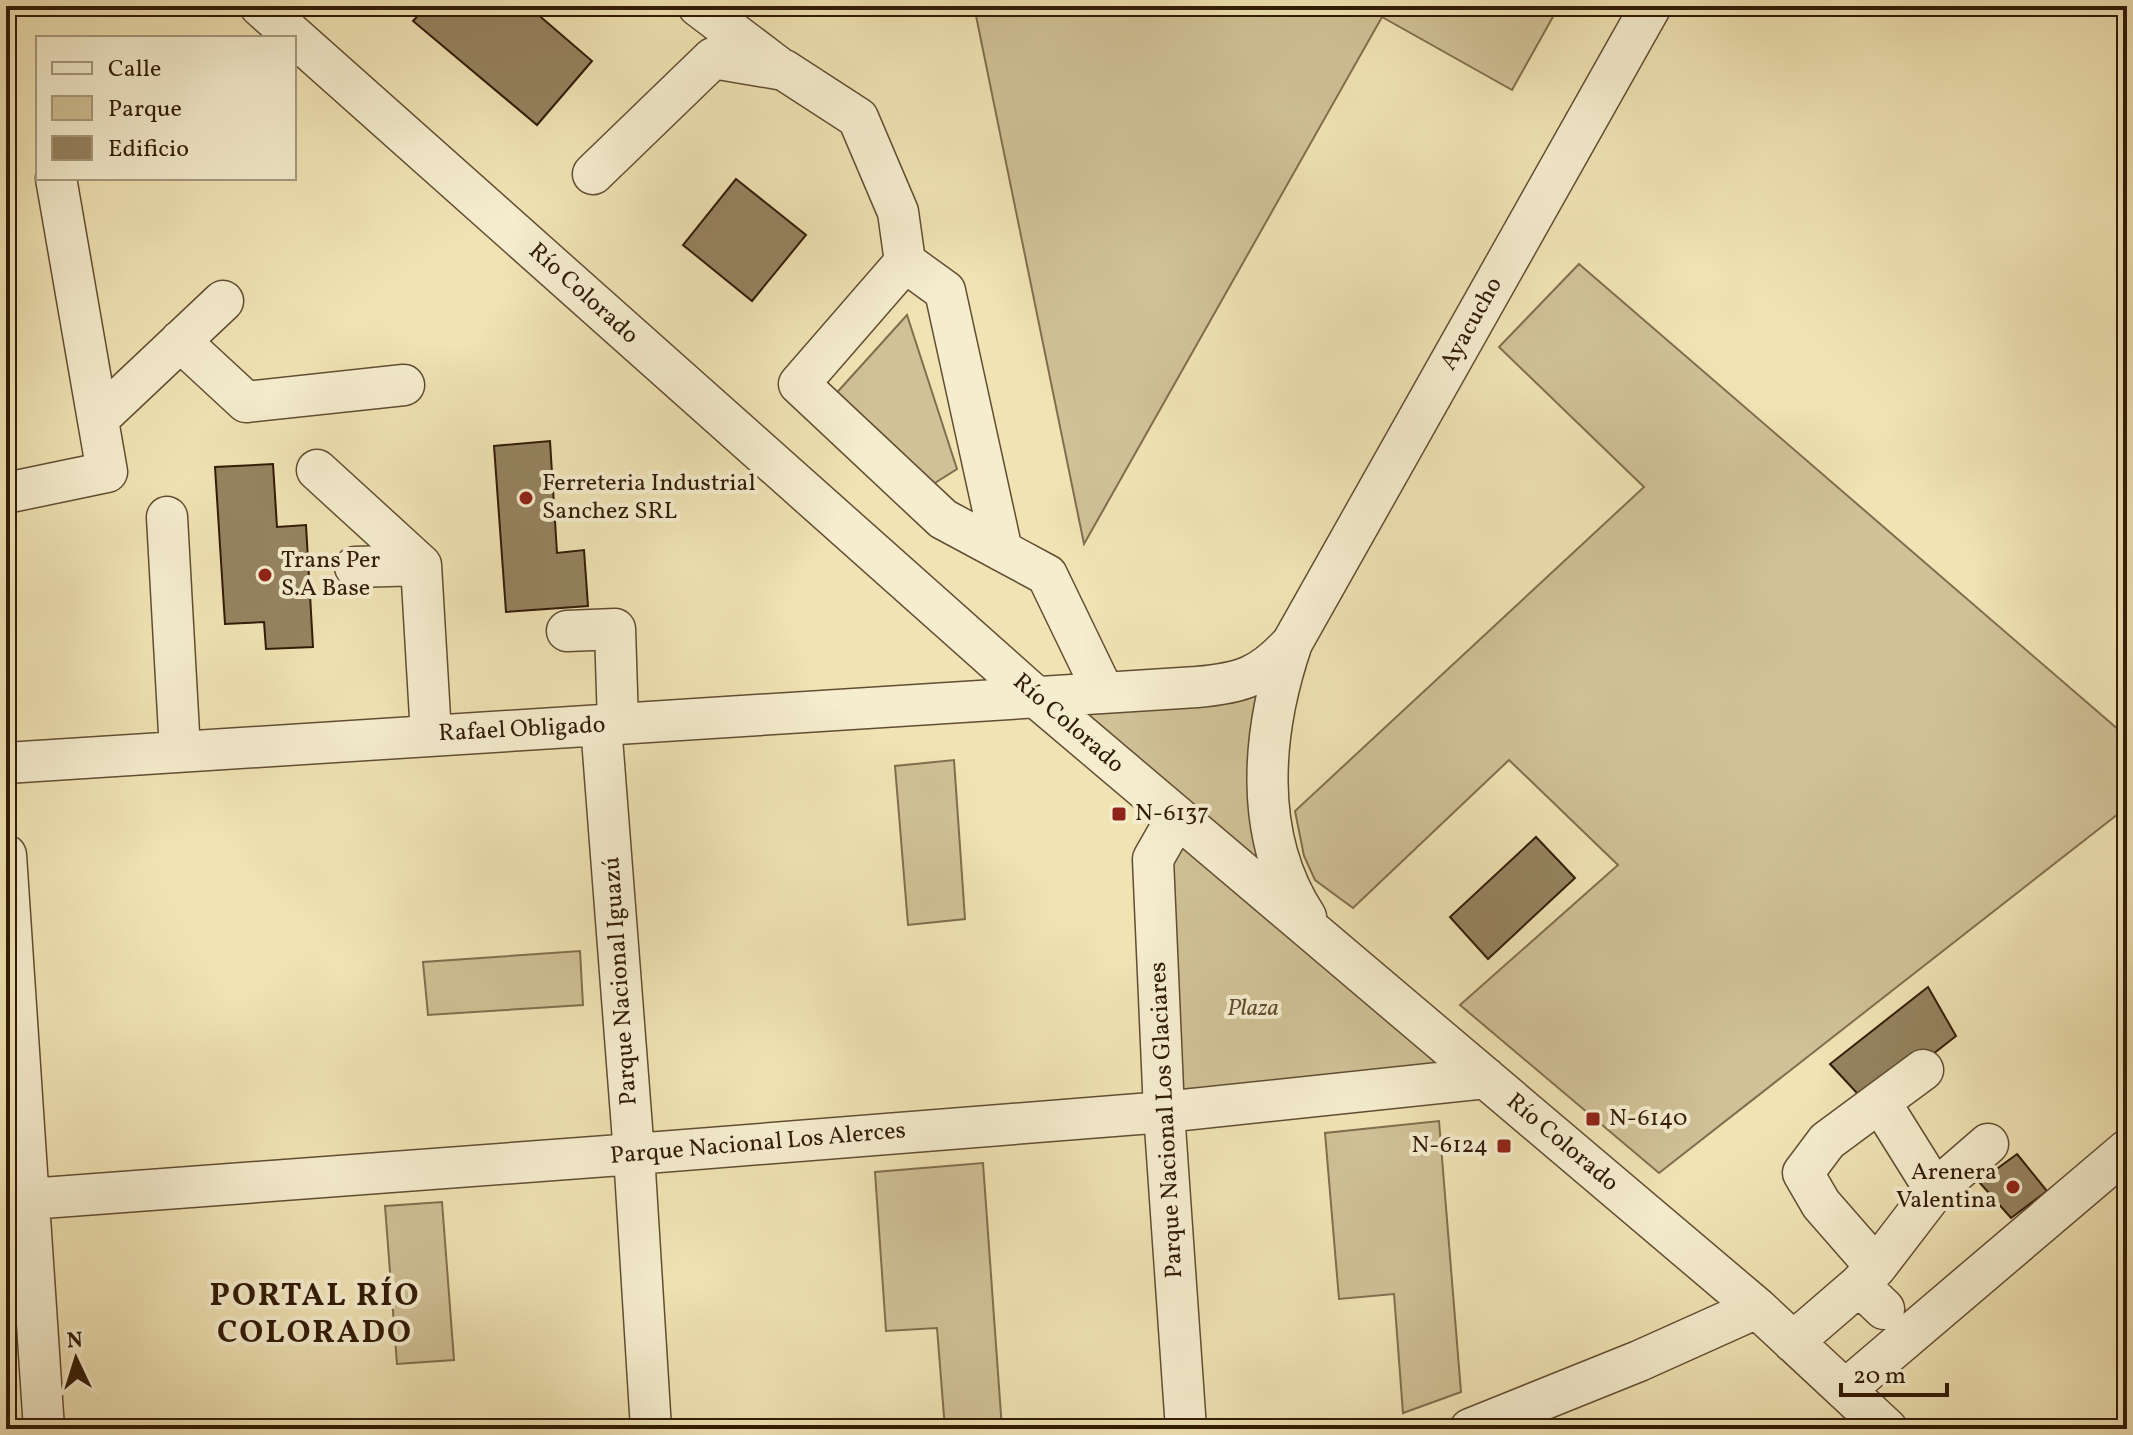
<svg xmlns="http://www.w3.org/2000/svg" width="2133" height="1435" font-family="Vollkorn,serif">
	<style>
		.green { fill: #d0c196; stroke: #816e4e; stroke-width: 2 }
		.building { fill: #958360; stroke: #321b06; stroke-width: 2 }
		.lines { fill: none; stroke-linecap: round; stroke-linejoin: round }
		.minor-casing { stroke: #624d32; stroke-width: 43 }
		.minor { stroke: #f5edce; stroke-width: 40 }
		.poi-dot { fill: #8f2418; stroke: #f5edce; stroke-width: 3 }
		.labels { text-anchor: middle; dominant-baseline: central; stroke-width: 8; stroke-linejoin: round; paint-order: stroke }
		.street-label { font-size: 24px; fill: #321b06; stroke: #f5edce }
		.poi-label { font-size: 24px; fill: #321b06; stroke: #f5edce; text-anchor: start }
		.park-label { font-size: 24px; font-style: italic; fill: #614d31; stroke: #f5edce }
		.district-label { font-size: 32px; font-weight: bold; letter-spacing: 2px; fill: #321b06; stroke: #f5edce }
	</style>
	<rect width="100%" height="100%" fill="#f0e3b4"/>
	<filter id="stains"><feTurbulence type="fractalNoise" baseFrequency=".0025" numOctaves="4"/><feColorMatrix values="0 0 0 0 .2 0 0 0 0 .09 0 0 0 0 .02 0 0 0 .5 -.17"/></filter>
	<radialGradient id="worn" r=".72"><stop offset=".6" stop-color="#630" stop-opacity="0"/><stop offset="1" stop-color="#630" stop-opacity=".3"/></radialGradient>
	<path class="green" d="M974,6H1559L1512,90L1382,17L1084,544Z
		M1579,264L2127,737V807L1659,1173L1460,1005L1618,865L1509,760L1353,908L1315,880L1304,856L1295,811L1644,487L1499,347Z
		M907,315L957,469L930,486L832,398Z
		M1272,677V877L1076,706Z
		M954,760L965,919L908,925L895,766Z
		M1178,837L1449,1070L1176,1099L1162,859Z
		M580,951L583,1005L428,1015L423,962Z
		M1439,1121L1461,1392L1403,1413L1394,1294L1339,1299L1325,1133Z
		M983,1163L1002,1429H945L937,1328L886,1331L875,1172Z
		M442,1202L454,1360L397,1364L385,1206Z"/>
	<path class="building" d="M427,6H528L592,61L537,125L413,21Z
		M736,179L806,235L752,301L683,245Z
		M550,441L557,553L584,550L588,606L506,612L494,446Z
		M273,464L277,527L306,525L313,647L266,649L264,622L225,624L215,467Z
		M1536,837L1575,878L1488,959L1450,917Z
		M1928,987L1956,1036L1868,1105L1830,1064Z
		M2017,1154L2047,1191L2011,1218L1979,1182Z"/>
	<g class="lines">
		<defs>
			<path id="minor" d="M260,6L1037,698L1757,1308L1887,1429
				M698,6L777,66
				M593,174L713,58L784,70L858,118L898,212L905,262
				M180,341L246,402L404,385
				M98,419L223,301
				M317,470L421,565
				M6,493L107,472L56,178
				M167,517L180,751
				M1002,551L945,291L905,262L799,384L943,519L1047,575L1104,693
				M355,567L421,565L431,735
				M567,631L615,629L618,724
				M601,725L634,1154L651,1429
				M6,763L1197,687C1242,683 1261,677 1292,643
				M1177,817L1153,859L1164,1112L1186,1429
				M6,855L44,1429
				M1306,917C1252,835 1262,731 1292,643L1651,6
				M1880,1102L1935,1190
				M29,1199L634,1154L1164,1112L1486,1078
				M1876,1267L1935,1190L1988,1144
				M1859,1285L1876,1267L1821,1204L1803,1173L1827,1141L1923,1070
				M1793,1342L1859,1285L1884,1309
				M1845,1390L2127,1150
				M1470,1429L1639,1361L1757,1308"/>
		</defs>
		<use href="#minor" class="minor-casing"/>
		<use href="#minor" class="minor"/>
	</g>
	<g class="poi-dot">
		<circle cx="526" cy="498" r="8"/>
		<circle cx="265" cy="575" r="8"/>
		<rect x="1111" y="806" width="16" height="16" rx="4"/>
		<rect x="1585" y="1111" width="16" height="16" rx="4"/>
		<rect x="1496" y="1138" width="16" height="16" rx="4"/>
		<circle cx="2013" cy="1187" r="8"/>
	</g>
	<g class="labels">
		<g class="street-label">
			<text transform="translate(583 294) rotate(42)">Río Colorado</text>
			<text transform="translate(1472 324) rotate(-61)">Ayacucho</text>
			<text transform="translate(1068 724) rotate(41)">Río Colorado</text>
			<text transform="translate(522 730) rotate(-3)">Rafael Obligado</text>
			<text transform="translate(621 981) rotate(-94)">Parque Nacional Iguazú</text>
			<text transform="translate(1167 1120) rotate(-93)">Parque Nacional Los Glaciares</text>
			<text transform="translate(1562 1143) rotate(40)">Río Colorado</text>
			<text transform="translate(758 1144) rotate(-5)">Parque Nacional Los Alerces</text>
		</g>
		<g class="poi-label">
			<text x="542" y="484">Ferreteria Industrial<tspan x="542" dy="28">Sanchez SRL</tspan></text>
			<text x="281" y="561">Trans Per<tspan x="281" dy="28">S.A Base</tspan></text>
			<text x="1135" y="814">N-6137</text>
			<text x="1609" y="1119">N-6140</text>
			<text x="1488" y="1146" text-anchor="end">N-6124</text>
			<text x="1997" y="1173" text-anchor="end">Arenera<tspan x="1997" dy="28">Valentina</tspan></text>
		</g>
		<g class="park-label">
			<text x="1253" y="1009">Plaza</text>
		</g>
		<g class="district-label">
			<text x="315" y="1297">PORTAL RÍO<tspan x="315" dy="37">COLORADO</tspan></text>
		</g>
	</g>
	<rect width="2133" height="1435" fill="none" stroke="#f0e3b4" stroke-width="32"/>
	<rect x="8" y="8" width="2117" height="1419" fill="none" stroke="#321b06" stroke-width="4"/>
	<rect x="16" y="16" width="2101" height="1403" fill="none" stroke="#321b06" stroke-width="2"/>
	<rect x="36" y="36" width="260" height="144" fill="#f5edce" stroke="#a7997e" stroke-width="2"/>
	<rect x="52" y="62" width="40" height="12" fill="#f5edce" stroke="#a7997e" stroke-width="2"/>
	<text x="108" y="76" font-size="24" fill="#321b06">Calle</text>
	<rect x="52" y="96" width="40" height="24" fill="#d0c196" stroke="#a7997e" stroke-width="2"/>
	<text x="108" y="116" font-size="24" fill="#321b06">Parque</text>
	<rect x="52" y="136" width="40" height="24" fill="#958360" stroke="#a7997e" stroke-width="2"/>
	<text x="108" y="156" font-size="24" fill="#321b06">Edificio</text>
	<g transform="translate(76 1359) rotate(356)" stroke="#f5edce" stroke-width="6" paint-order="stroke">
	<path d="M0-6L14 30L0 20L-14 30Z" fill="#321b06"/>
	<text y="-12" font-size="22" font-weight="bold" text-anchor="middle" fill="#321b06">N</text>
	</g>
	<path d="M1841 1383v12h106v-12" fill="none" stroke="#321b06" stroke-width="4"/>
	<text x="1853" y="1383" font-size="24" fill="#321b06" stroke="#f5edce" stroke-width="6" paint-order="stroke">20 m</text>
	<rect width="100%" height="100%" filter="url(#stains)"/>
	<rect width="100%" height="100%" fill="url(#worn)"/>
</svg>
